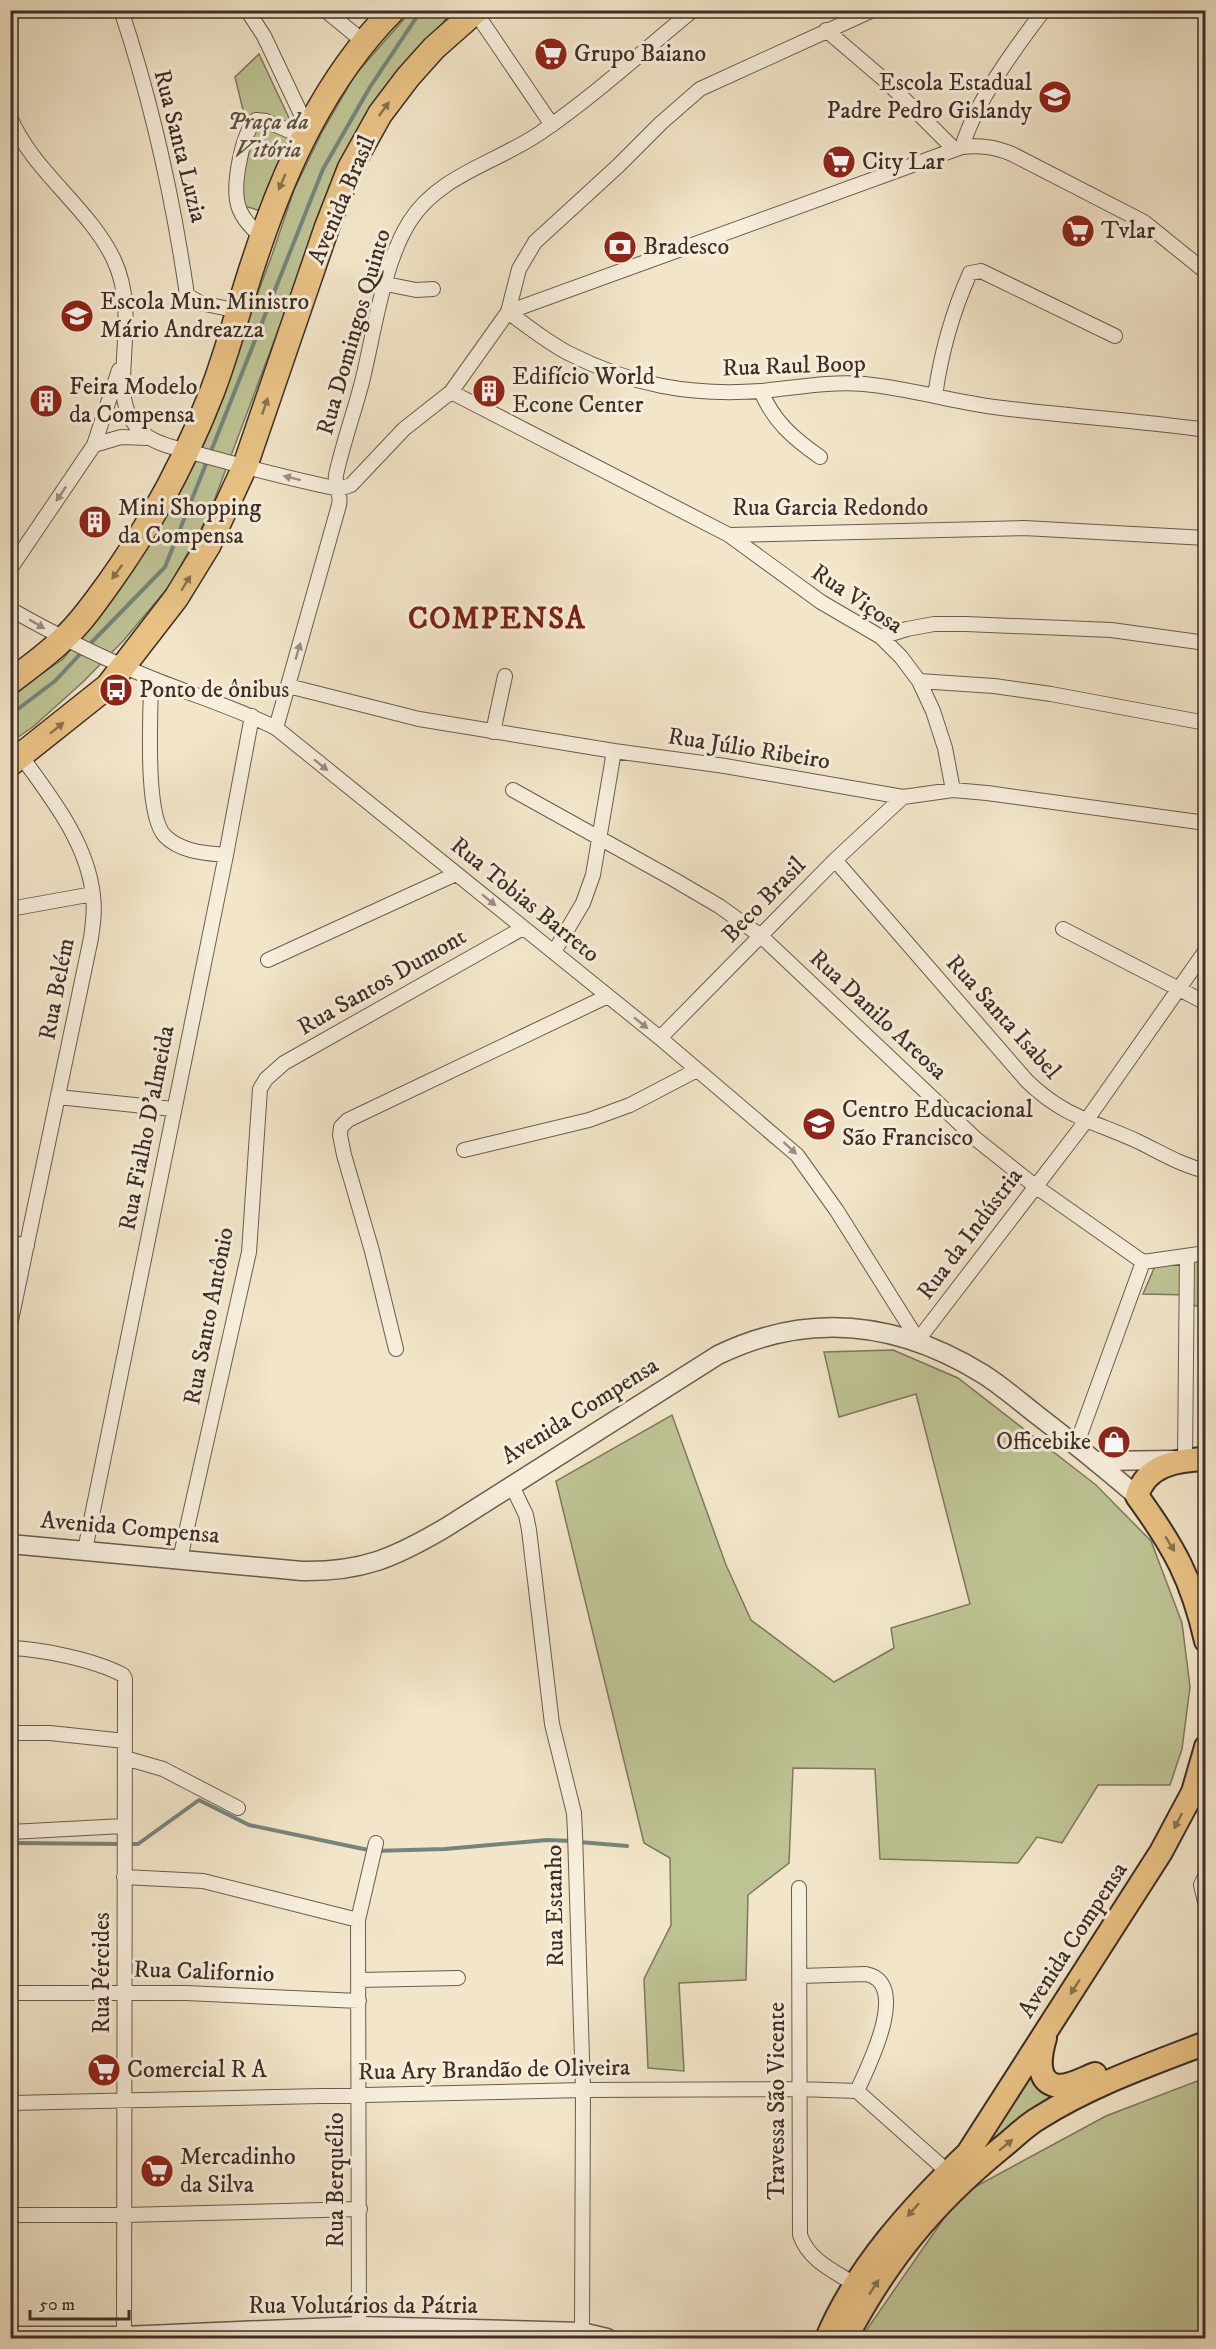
<svg xmlns="http://www.w3.org/2000/svg" width="1216" height="2349" font-family="'IM FELL DW Pica',serif">
	<style>
		.green { fill: #bec394; stroke: #7e785d; stroke-width: 1.5 }
		.lines { fill: none; stroke-linecap: round; stroke-linejoin: round }
		.stream { stroke: #75857c; stroke-width: 4 }
		.minor-casing { stroke: #6a5c4f; stroke-width: 16 }
		.tertiary-casing { stroke: #6a5c4f; stroke-width: 21 }
		.primary-casing { stroke: #3d2e26; stroke-width: 26 }
		.trunk-casing { stroke: #3d2e26; stroke-width: 27 }
		.minor { stroke: #f7eedc; stroke-width: 14 }
		.tertiary { stroke: #f7eedc; stroke-width: 18 }
		.primary { stroke: #e9c284; stroke-width: 22 }
		.trunk { stroke: #e9c284; stroke-width: 24 }
		.oneway { fill: #8a7150 }
		.oneway2 { fill: #9a8e81 }
		.labels { text-anchor: middle; dominant-baseline: central; stroke-width: 6; stroke-linejoin: round; paint-order: stroke }
		.poi-label { font-size: 24px; fill: #3d2e26; stroke: #f7eedc; text-anchor: start }
		.park-label { font-size: 24px; font-style: italic; fill: #5d5342; stroke: #f7eedc }
		.street-label { font-size: 24px; fill: #3d2e26; stroke: #f7eedc }
		.district-label { font-size: 30px; font-weight: bold; letter-spacing: 1.5px; fill: #7a1f14; stroke: #f7eedc }
	</style>
	<rect width="100%" height="100%" fill="#f2e5c9"/>
	<filter id="stains"><feTurbulence type="fractalNoise" baseFrequency=".00333" numOctaves="4"/><feColorMatrix values="0 0 0 0 .2 0 0 0 0 .09 0 0 0 0 .02 0 0 0 .5 -.17"/></filter>
	<radialGradient id="worn" r=".72"><stop offset=".6" stop-color="#630" stop-opacity="0"/><stop offset="1" stop-color="#630" stop-opacity=".3"/></radialGradient>
	<path class="green" d="M411,11H452L425,45L329,195L209,514L170,585L124,640L84,681L34,726L11,742V695L63,659L120,588L158,528L215,408L272,255L294,190L322,132L355,75Z
		M259,54L296,133L264,212L238,204L244,114L235,77Z
		M1205,1259V1306H1195L1189,1295L1143,1294L1155,1266Z
		M893,1350L958,1378L1096,1485L1151,1541L1182,1623L1190,1687L1182,1749L1170,1785H1098L1062,1843L1037,1837L1018,1863L880,1859L875,1769L793,1768L789,1863L748,1895L746,1980L679,1983L684,2071L648,2068L644,1979L671,1925L670,1858L644,1843L556,1481L672,1415L726,1565L751,1620L834,1682L894,1648L891,1628L970,1604L916,1394L839,1417L824,1352Z
		M1036,2060L1039,2079L1101,2077L978,2147Z
		M1205,2078V2338H861L960,2195L1106,2116Z"/>
	<g class="lines">
		<path class="stream" d="M88,646L165,567L323,169L370,87L418,15L426,10
			M10,715L55,681L83,651
			M579,1842L627,1846
			M10,1843L121,1844
			M129,1844H138L199,1800L249,1825L373,1851L445,1849L547,1840L572,1841"/>
		<defs>
			<path id="minor" d="M121,10C152,103 173,198 187,295L200,303L239,311
				M247,10L264,36L308,129
				M325,10L364,42
				M474,10L552,125
				M826,30L888,83L954,149
				M10,117C33,172 89,207 114,260C133,301 123,342 123,385C123,405 130,425 147,436C160,446 183,449 198,454C245,467 292,479 339,489L351,485L404,429L451,392L508,312L962,147C981,145 995,147 1012,154L1144,222L1206,272
				M962,147C976,101 1015,48 1044,10
				M262,238C251,227 239,216 237,200C234,181 242,133 256,120L266,121L304,137
				M386,284L416,290L433,289
				M508,312C527,326 547,342 568,353C631,385 690,396 761,391C795,388 829,381 864,384C908,388 950,401 994,407C1064,416 1135,420 1206,430
				M508,312L519,269L535,242L618,166L661,123L700,89L873,10
				M761,391C773,421 794,439 820,457
				M451,392L729,535L1024,528L1206,538
				M935,396C941,353 952,313 970,273L981,271L1115,336
				M94,445L121,437L148,438
				M729,535L821,602L881,637L901,657L919,681L933,711L945,748L953,790
				M10,569L94,445L119,370
				M10,609C56,635 102,658 151,678C193,695 236,708 276,728L660,1038L797,1155L837,1211L918,1340L1086,1121L1206,950
				M881,637L907,629L934,624H966L1111,630L1206,643
				M151,678C151,711 144,815 165,836C181,852 205,853 226,855
				M919,681L994,686L1051,694L1206,723
				M288,686L419,719L614,751L725,766L903,797L953,790L987,793L1206,823
				M276,728L339,505C342,493 334,484 336,475C343,443 354,413 362,382C374,334 383,263 410,221C439,175 498,162 540,133C594,96 643,51 693,10
				M493,732L505,676
				M513,790L673,879L719,906L761,936L976,1139L1035,1186L1143,1262L1206,1253
				M835,860L1027,1081C1064,1117 1093,1121 1137,1141C1160,1152 1180,1165 1206,1171
				M10,909L93,894
				M1063,929L1206,1003
				M554,952L583,903L593,875L614,751
				M268,960L456,874
				M660,1038L835,860L903,797
				M58,1097L173,1109
				M464,1150L589,1120L630,1105L697,1070
				M10,1242L27,1246
				M10,1325L91,938C93,924 95,910 93,896C88,844 51,797 21,756
				M396,1349L372,1251L344,1155L340,1135L341,1127L348,1120L608,996
				M1076,1446L1143,1262
				M1185,1460L1187,1256
				M512,1486L526,1515L529,1530L552,1724L574,1813L575,1833L583,2090L582,2332
				M85,1550L226,855L252,716
				M180,1559L249,1252L260,1089L266,1079L284,1063L523,928
				M10,1648C42,1649 95,1660 123,1675L125,1679L124,2338
				M10,1733H50L125,1741
				M125,1758L163,1769L238,1808
				M10,1832L124,1826
				M1206,1874L1201,1885L1206,1906
				M124,1877L203,1881L358,1920
				M799,1888L800,2235C809,2261 834,2271 856,2285
				M799,1976L866,1974C911,1983 868,2067 857,2091
				M358,1980L458,1978
				M10,1993H186L359,2001
				M10,2103L583,2090L798,2089L857,2091L948,2172
				M10,2215H124L360,2209
				M359,2338L358,1920L376,1843"/>
			<path id="tertiary" d="M1096,1461L1175,1460
				M10,1544L302,1571C362,1572 394,1558 445,1528L718,1355C809,1311 897,1321 983,1374C1002,1386 1019,1401 1037,1415C1071,1441 1104,1468 1137,1496
				M10,2336H124L359,2326L582,2332L607,2338"/>
			<path id="primary" d="M1206,1459C1176,1460 1146,1465 1137,1496C1174,1547 1192,1579 1206,1641
				M1045,2038C1041,2052 1035,2079 1054,2085C1066,2089 1084,2078 1095,2074
				M827,2338C857,2267 913,2206 968,2153L1161,1852L1193,1792L1206,1747
				M846,2338C887,2260 932,2205 1000,2149C1013,2139 1025,2126 1039,2118C1091,2085 1149,2065 1206,2043"/>
			<path id="trunk" d="M10,682C28,668 47,655 63,639C81,623 95,602 109,583C151,524 186,459 212,392C229,348 240,302 255,258C285,167 325,79 393,10
				M10,764L108,686L176,598L208,546L245,466L327,227L350,168L380,114L408,77L434,48L477,10"/>
		</defs>
		<use href="#minor" class="minor-casing"/>
		<use href="#tertiary" class="tertiary-casing"/>
		<use href="#primary" class="primary-casing"/>
		<use href="#trunk" class="trunk-casing"/>
		<use href="#minor" class="minor"/>
		<use href="#tertiary" class="tertiary"/>
		<use href="#primary" class="primary"/>
		<use href="#trunk" class="trunk"/>
	</g>
	<defs><path id="oneway-solid" d="M-6-.8H1V-3.2L6.5 0L1 3.2V.8H-6Z" transform="scale(1.5)"/></defs>
	<g class="oneway">
		<use href="#oneway-solid" transform="translate(384 109) rotate(-54)"/>
		<use href="#oneway-solid" transform="translate(282 182) rotate(113)"/>
		<use href="#oneway-solid" transform="translate(265 406) rotate(-71)"/>
		<use href="#oneway-solid" transform="translate(117 572) rotate(126)"/>
		<use href="#oneway-solid" transform="translate(186 583) rotate(-58)"/>
		<use href="#oneway-solid" transform="translate(57 728) rotate(-39)"/>
		<use href="#oneway-solid" transform="translate(1170 1544) rotate(59)"/>
		<use href="#oneway-solid" transform="translate(1178 1821) rotate(117)"/>
		<use href="#oneway-solid" transform="translate(1075 1987) rotate(123)"/>
		<use href="#oneway-solid" transform="translate(1006 2145) rotate(-39)"/>
		<use href="#oneway-solid" transform="translate(913 2210) rotate(131)"/>
		<use href="#oneway-solid" transform="translate(874 2287) rotate(-57)"/>
	</g>
	<g class="oneway2">
		<use href="#oneway-solid" transform="translate(292 478) rotate(-166)"/>
		<use href="#oneway-solid" transform="translate(61 494) rotate(124)"/>
		<use href="#oneway-solid" transform="translate(37 624) rotate(30)"/>
		<use href="#oneway-solid" transform="translate(298 651) rotate(-74)"/>
		<use href="#oneway-solid" transform="translate(321 765) rotate(39)"/>
		<use href="#oneway-solid" transform="translate(489 900) rotate(39)"/>
		<use href="#oneway-solid" transform="translate(641 1023) rotate(39)"/>
		<use href="#oneway-solid" transform="translate(790 1148) rotate(43)"/>
	</g>
	<defs>
		<symbol id="supermarket-disc" viewBox="-11 -11 22 22"><circle r="9.5" fill="#8f2418" stroke="#f7eedc"/><path d="M-6-5.5h2.5l.6 2H6L4.5 2H-2.5L-4.4-4H-6ZM-1.5 3.2a1.3 1.3 0 1 0 .1 0ZM3 3.2a1.3 1.3 0 1 0 .1 0Z" fill="#fff"/></symbol>
		<symbol id="school-disc" viewBox="-11 -11 22 22"><circle r="9.5" fill="#8f2418" stroke="#f7eedc"/><path d="M0-5L7-2L0 1L-7-2ZM-4 1L0 2.5L4 1V4Q0 6-4 4Z" fill="#fff"/></symbol>
		<symbol id="bank-disc" viewBox="-11 -11 22 22"><circle r="9.5" fill="#8f2418" stroke="#f7eedc"/><path d="M-6-4H6V4H-6ZM0-2.3a2.3 2.3 0 1 0 0 4.6a2.3 2.3 0 1 0 0-4.6Z" fill="#fff"/></symbol>
		<symbol id="building-disc" viewBox="-11 -11 22 22"><circle r="9.5" fill="#8f2418" stroke="#f7eedc"/><path d="M-4-6H4V6H1V3H-1V6H-4ZM-2.5-4.3h1.7v1.8h-1.7ZM.8-4.3h1.7v1.8H.8ZM-2.5-1h1.7V.8h-1.7ZM.8-1h1.7V.8H.8Z" fill="#fff"/></symbol>
		<symbol id="bus-disc" viewBox="-11 -11 22 22"><circle r="9.5" fill="#8f2418" stroke="#f7eedc"/><path d="M-5-6H5V4H4V6H2V4H-2V6H-4V4H-5ZM-3.5-4V0h7V-4ZM-3.5 1.2v1.5H-2V1.2ZM2 1.2v1.5H3.5V1.2Z" fill="#fff"/></symbol>
		<symbol id="shop-disc" viewBox="-11 -11 22 22"><circle r="9.5" fill="#8f2418" stroke="#f7eedc"/><path d="M-5-2.5h2.3a2.7 3.5 0 0 1 5.4 0H5L5.5 6h-11ZM-1.5-2.5h3a1.5 2.3 0 0 0-3 0Z" fill="#fff"/></symbol>
	</defs>
	<g fill-rule="evenodd">
		<use href="#supermarket-disc" x="532" y="35" width="38" height="38"/>
		<use href="#school-disc" x="1036" y="78" width="38" height="38"/>
		<use href="#supermarket-disc" x="820" y="143" width="38" height="38"/>
		<use href="#supermarket-disc" x="1059" y="212" width="38" height="38"/>
		<use href="#bank-disc" x="601" y="228" width="38" height="38"/>
		<use href="#school-disc" x="58" y="297" width="38" height="38"/>
		<use href="#building-disc" x="470" y="372" width="38" height="38"/>
		<use href="#building-disc" x="27" y="382" width="38" height="38"/>
		<use href="#building-disc" x="76" y="503" width="38" height="38"/>
		<use href="#bus-disc" x="97" y="671" width="38" height="38"/>
		<use href="#school-disc" x="800" y="1105" width="38" height="38"/>
		<use href="#shop-disc" x="1095" y="1423" width="38" height="38"/>
		<use href="#supermarket-disc" x="85" y="2051" width="38" height="38"/>
		<use href="#supermarket-disc" x="138" y="2152" width="38" height="38"/>
	</g>
	<g class="labels">
		<g class="poi-label">
			<text x="574" y="54">Grupo Baiano</text>
			<text x="1032" y="83" text-anchor="end">Escola Estadual<tspan x="1032" dy="28">Padre Pedro Gislandy</tspan></text>
			<text x="862" y="162">City Lar</text>
			<text x="1101" y="231">Tvlar</text>
			<text x="643" y="247">Bradesco</text>
			<text x="100" y="302">Escola Mun. Ministro<tspan x="100" dy="28">Mário Andreazza</tspan></text>
			<text x="512" y="377">Edifício World<tspan x="512" dy="28">Econe Center</tspan></text>
			<text x="69" y="387">Feira Modelo<tspan x="69" dy="28">da Compensa</tspan></text>
			<text x="118" y="508">Mini Shopping<tspan x="118" dy="28">da Compensa</tspan></text>
			<text x="139" y="690">Ponto de ônibus</text>
			<text x="842" y="1110">Centro Educacional<tspan x="842" dy="28">São Francisco</tspan></text>
			<text x="1091" y="1442" text-anchor="end">Officebike</text>
			<text x="127" y="2070">Comercial R A</text>
			<text x="180" y="2157">Mercadinho<tspan x="180" dy="28">da Silva</tspan></text>
		</g>
		<g class="park-label">
			<text x="268" y="122">Praça da<tspan x="268" dy="28">Vitória</tspan></text>
		</g>
		<g class="street-label">
			<text transform="translate(180 146) rotate(76)">Rua Santa Luzia</text>
			<text transform="translate(342 200) rotate(-67)">Avenida Brasil</text>
			<text transform="translate(354 332) rotate(-74)">Rua Domingos Quinto</text>
			<text transform="translate(794 366) rotate(-2)">Rua Raul Boop</text>
			<text x="830" y="508">Rua Garcia Redondo</text>
			<text transform="translate(857 599) rotate(34)">Rua Viçosa</text>
			<text transform="translate(749 749) rotate(9)">Rua Júlio Ribeiro</text>
			<text transform="translate(525 900) rotate(39)">Rua Tobias Barreto</text>
			<text transform="translate(764 900) rotate(-46)">Beco Brasil</text>
			<text transform="translate(382 982) rotate(-30)">Rua Santos Dumont</text>
			<text transform="translate(57 989) rotate(-79)">Rua Belém</text>
			<text transform="translate(878 1015) rotate(43)">Rua Danilo Areosa</text>
			<text transform="translate(1003 1017) rotate(48)">Rua Santa Isabel</text>
			<text transform="translate(147 1128) rotate(-79)">Rua Fialho D'almeida</text>
			<text transform="translate(970 1234) rotate(-53)">Rua da Indústria</text>
			<text transform="translate(209 1316) rotate(-79)">Rua Santo Antônio</text>
			<text transform="translate(580 1411) rotate(-32)">Avenida Compensa</text>
			<text transform="translate(130 1528) rotate(5)">Avenida Compensa</text>
			<text transform="translate(555 1906) rotate(-91)">Rua Estanho</text>
			<text transform="translate(1073 1940) rotate(-57)">Avenida Compensa</text>
			<text transform="translate(204 1972) rotate(2)">Rua Californio</text>
			<text transform="translate(102 1973) rotate(-90)">Rua Pércides</text>
			<text transform="translate(494 2070) rotate(-1)">Rua Ary Brandão de Oliveira</text>
			<text transform="translate(777 2101) rotate(-90)">Travessa São Vicente</text>
			<text transform="translate(336 2180) rotate(-90)">Rua Berquélio</text>
			<text x="363" y="2306">Rua Volutários da Pátria</text>
		</g>
		<g class="district-label">
			<text x="497" y="619">COMPENSA</text>
		</g>
	</g>
	<rect width="1216" height="2349" fill="none" stroke="#f2e5c9" stroke-width="36"/>
	<rect x="12" y="12" width="1192" height="2325" fill="none" stroke="#3d2e26" stroke-width="3"/>
	<rect x="18" y="18" width="1180" height="2313" fill="none" stroke="#3d2e26" stroke-width="1.5"/>
	<path d="M30 2310v9h99v-9" fill="none" stroke="#3d2e26" stroke-width="3"/>
	<text x="39" y="2310" font-size="18" fill="#3d2e26" stroke="#f7eedc" stroke-width="4.5" paint-order="stroke">50 m</text>
	<rect width="100%" height="100%" filter="url(#stains)"/>
	<rect width="100%" height="100%" fill="url(#worn)"/>
</svg>
